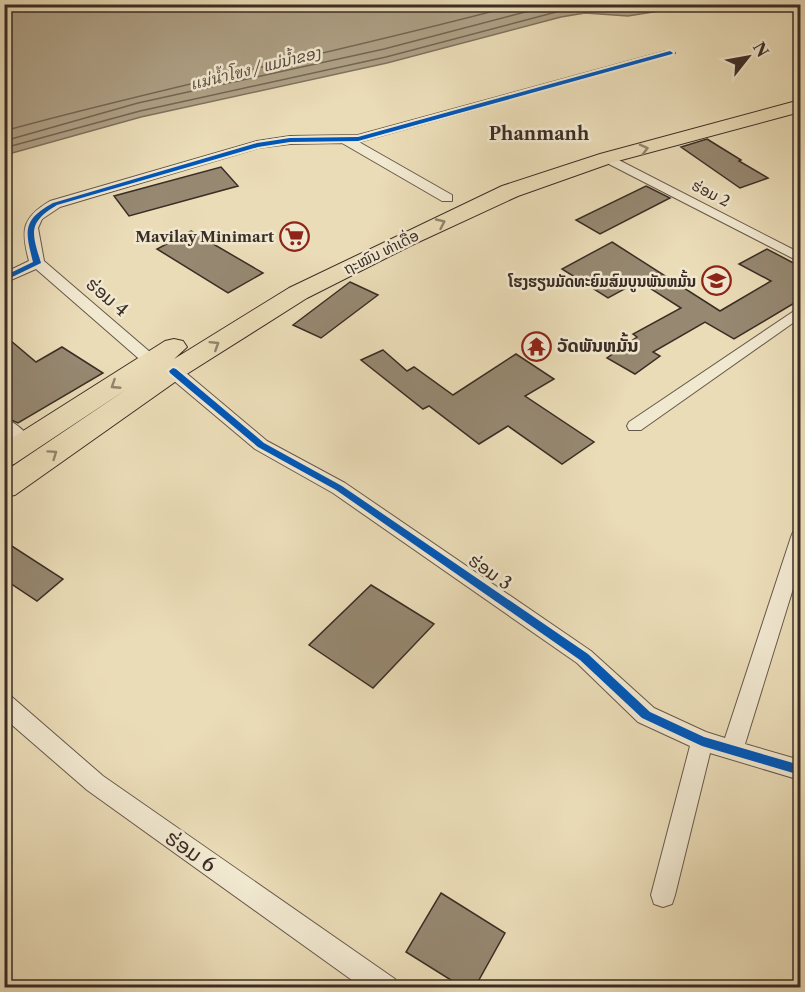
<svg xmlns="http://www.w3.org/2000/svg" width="805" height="992" font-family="'Libre Caslon Text','Noto Sans Lao','Noto Serif Thai',serif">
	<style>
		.water { fill: #aea085; stroke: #80725f; stroke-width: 1.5 }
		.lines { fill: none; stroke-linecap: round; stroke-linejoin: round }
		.shore { stroke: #746655; stroke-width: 1.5 }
		.building { fill: #968871; stroke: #3b2d25; stroke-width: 1.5 }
		.street-casing { stroke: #67594a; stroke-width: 2 }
		.primary-casing { stroke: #3b2d25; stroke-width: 2 }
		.street { fill: #f1e8d0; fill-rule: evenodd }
		.primary { fill: #eadcb7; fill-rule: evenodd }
		.cycleway-casing { stroke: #f1e8d0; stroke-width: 4 }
		.cycleway { fill: #0057b8; fill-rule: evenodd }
		.oneway { stroke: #92846e }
		.labels { text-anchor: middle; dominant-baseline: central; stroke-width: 5; stroke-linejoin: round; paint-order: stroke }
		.far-street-label { font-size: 15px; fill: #3b2d25; stroke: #f1e8d0 }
		.far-poi-label { font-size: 15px; font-weight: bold; fill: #3b2d25; stroke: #f1e8d0; text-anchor: end }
		.far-water-label { font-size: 16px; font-style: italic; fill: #584a3d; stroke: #f1e8d0 }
		.far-quarter-label { font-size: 18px; font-weight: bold; fill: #3b2d25; stroke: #f1e8d0 }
		.street-label { font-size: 18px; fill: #3b2d25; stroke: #f1e8d0 }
		.poi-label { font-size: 18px; font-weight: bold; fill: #3b2d25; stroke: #f1e8d0; text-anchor: start }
		.near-street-label { font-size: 21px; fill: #3b2d25; stroke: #f1e8d0 }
	</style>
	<rect width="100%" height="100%" fill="#eadcb7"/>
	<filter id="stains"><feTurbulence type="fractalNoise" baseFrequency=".00333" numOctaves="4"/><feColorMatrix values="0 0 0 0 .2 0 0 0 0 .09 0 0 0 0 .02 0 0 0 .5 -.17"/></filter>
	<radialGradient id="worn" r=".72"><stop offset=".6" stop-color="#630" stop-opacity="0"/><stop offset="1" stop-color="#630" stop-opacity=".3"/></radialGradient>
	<path class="water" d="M5,4H696V5L628,16L585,13L561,17L387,63L141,117L5,155Z"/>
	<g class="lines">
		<path class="shore" d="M4,131C175,84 349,50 520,4
			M4,141L138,103L384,49L556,4
			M4,148L140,111L386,57L560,11L586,7L628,10L666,4"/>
	</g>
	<path class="building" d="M707,139L741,160L739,161L768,178L740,188L681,147Z
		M221,167L238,186L129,216L114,196Z
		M646,186L670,198L600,234L576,220Z
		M191,231L263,273L228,293L157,249Z
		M612,242L720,311L771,281L739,264L767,249L801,267V299L734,339L705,322L653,352L660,356L635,374L607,358L637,337L633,334L681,308L639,281L608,298L562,269Z
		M350,282L378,295L321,338L293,325Z
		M4,335L36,362L62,347L103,373L18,423L4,417Z
		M383,350L407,371L414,367L453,395L516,354L554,379L525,396L594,442L562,464L508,426L479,444L429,406L423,409L361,360Z
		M4,541L63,579L37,601L4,579Z
		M371,585L434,624L373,688L309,645Z
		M441,893L505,933L475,987H462L406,952Z"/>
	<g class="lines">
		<defs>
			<path id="street" d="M666,51L675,53L359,142L452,195V201H442L342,143L290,144L258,148L60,207L42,219L38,228L44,261L157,358L159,361L157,364H145L36,269L4,283V273L29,261C21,231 21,218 50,201L257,141L290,136L358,135Z
				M607,154L800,253V262L603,161L601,158Z
				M800,307V318L641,430H629L627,426L629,422Z
				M173,366L179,367L267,441L345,483L591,651L654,708L706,732L725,738L791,537L793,532L800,530V566L745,744L800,760V780L710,753L675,895L672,904L663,907L654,904L651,895L690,746L638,722L577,663L333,493L255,449L167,375L165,371L167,367Z
				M4,419C15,421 28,434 34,443L31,447H19L4,434Z
				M4,695L12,697L103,776L395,979L399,988H363L87,790L4,718Z"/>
			<path id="primary" d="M800,100V112L614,162L518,196L412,245L307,298L182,377L15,495L4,497V472L127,389L14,464L4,467V443L165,341L174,339L183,341L187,347L174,359L289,288L502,186L600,154Z"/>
		</defs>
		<use href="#street" class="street-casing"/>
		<use href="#primary" class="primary-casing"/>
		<use href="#street" class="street"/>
		<use href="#primary" class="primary"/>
		<defs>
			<path id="cycleway" d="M670,51L673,53L672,54L358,141L290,142L258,147L57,205C27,223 32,233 41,263L39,264L4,281V276L33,262C25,231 22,220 53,203L257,143L290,138L358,137Z
				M173,368L176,369L264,443L342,486L588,654L650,712L704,737L800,765V775L702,746L642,718L580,660L336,490L258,447L170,373L169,371Z"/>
		</defs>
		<use href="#cycleway" class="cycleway-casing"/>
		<use href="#cycleway" class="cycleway"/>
	</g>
	<defs><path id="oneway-chevron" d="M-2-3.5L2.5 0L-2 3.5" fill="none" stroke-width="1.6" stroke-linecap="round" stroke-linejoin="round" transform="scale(1.5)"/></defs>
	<g class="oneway">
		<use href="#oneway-chevron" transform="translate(644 149) rotate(-14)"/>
		<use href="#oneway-chevron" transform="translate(441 223) rotate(-25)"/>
		<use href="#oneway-chevron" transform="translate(215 345) rotate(-32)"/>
		<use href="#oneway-chevron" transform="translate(115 385) rotate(147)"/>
		<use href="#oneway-chevron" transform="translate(53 454) rotate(-35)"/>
	</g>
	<defs>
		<symbol id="supermarket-ring" viewBox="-11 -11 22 22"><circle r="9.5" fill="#f1e8d0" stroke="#8f2418" stroke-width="1.5"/><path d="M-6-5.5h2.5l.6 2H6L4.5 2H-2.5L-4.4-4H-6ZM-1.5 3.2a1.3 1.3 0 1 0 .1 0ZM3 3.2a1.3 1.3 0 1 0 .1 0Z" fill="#8f2418"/></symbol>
		<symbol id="school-ring" viewBox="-11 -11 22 22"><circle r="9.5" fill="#f1e8d0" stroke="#8f2418" stroke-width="1.5"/><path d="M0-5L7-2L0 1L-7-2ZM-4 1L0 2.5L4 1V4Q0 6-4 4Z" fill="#8f2418"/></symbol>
		<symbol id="temple-ring" viewBox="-11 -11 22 22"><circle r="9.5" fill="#f1e8d0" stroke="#8f2418" stroke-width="1.5"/><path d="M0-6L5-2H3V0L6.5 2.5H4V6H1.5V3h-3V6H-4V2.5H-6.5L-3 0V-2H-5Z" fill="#8f2418"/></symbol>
	</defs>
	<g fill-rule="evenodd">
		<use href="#supermarket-ring" x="278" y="220" width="33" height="33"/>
		<use href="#school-ring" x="700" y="264" width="33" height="33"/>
		<use href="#temple-ring" x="520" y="330" width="33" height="33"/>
	</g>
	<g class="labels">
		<g class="far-street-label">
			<text transform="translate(711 193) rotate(27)">ຮ່ອມ 2</text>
			<text transform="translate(381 252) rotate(-26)">ຖະໝົນ ທ່າເດື່ອ</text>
		</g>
		<g class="far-poi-label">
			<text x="274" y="236">Mavilay Minimart</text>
			<text x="696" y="281">ໂຮງຮຽນມັດທະຍົມສົມບູນພັນຫມັ້ນ</text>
		</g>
		<g class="far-water-label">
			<text transform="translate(255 68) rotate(-14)">แม่น้ำโขง / ແມ່ນ້ຳຂອງ</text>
		</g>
		<g class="far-quarter-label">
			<text x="539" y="134">Phanmanh</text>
		</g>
		<g class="street-label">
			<text transform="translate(107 297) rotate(41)">ຮ່ອມ 4</text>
			<text transform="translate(490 572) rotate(35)">ຮ່ອມ 3</text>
		</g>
		<g class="poi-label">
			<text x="557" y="346">ວັດພັນຫມັ້ນ</text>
		</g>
		<g class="near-street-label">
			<text transform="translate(191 851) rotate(35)">ຮ່ອມ 6</text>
		</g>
	</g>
	<rect width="805" height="992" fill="none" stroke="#eadcb7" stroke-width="24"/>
	<rect x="6" y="6" width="793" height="980" fill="none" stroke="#3b2d25" stroke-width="3"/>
	<rect x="12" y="12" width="781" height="968" fill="none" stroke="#3b2d25" stroke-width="1.5"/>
	<g transform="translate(748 57) rotate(59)" stroke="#f1e8d0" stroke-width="4.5" paint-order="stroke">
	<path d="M0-4.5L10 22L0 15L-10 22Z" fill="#3b2d25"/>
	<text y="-9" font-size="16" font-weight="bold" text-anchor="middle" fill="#3b2d25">N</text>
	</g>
	<rect width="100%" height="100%" filter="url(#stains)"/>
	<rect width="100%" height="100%" fill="url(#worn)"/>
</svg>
